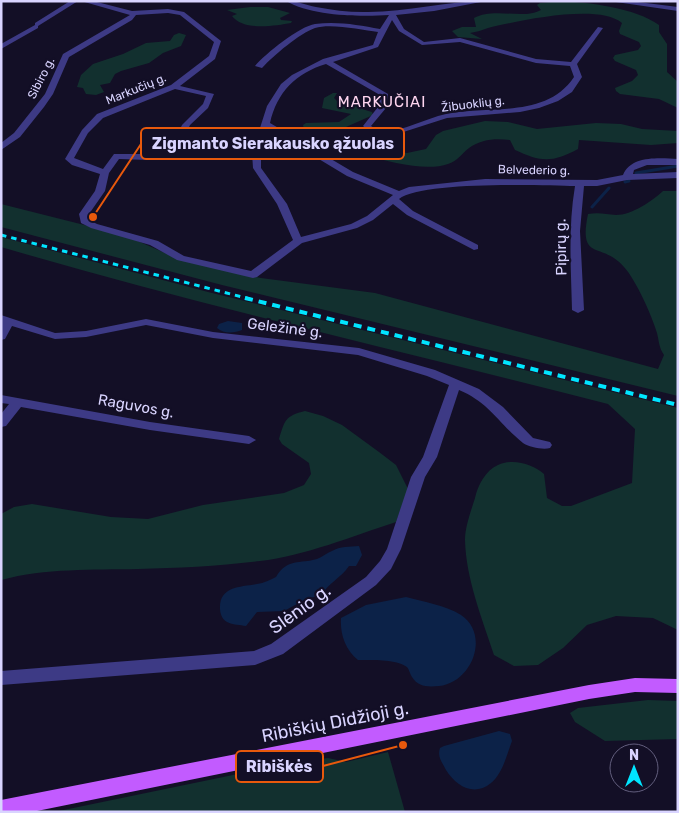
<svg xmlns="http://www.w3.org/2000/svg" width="679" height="813" font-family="Rubik,sans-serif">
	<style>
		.green { fill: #12302f }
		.water { fill: #0c2248 }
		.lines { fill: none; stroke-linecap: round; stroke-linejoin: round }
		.stream { stroke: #0c2248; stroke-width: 3 }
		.minor { fill: #3d3a85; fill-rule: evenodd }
		.major { fill: #c25bff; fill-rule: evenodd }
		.rail-far1 { stroke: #00e5ff; stroke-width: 3; stroke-dasharray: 5.5 5; stroke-linecap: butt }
		.rail { stroke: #00e5ff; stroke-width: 4; stroke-dasharray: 8 6; stroke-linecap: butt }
		.labels { text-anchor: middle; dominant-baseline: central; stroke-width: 4.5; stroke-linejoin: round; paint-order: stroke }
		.far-street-label { font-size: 12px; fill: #d9d4ff; stroke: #130f26 }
		.far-quarter-label { font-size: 15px; letter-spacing: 1px; fill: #ffd6f0; stroke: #130f26 }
		.street-label { font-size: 15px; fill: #d9d4ff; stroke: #130f26 }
		.near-street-label { font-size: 18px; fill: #d9d4ff; stroke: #130f26 }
		.leader { fill: none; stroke: #e8590c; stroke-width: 2 }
		.callout-dot { fill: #e8590c; stroke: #130f26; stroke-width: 2 }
		.callout { fill: #130f26; stroke: #e8590c; stroke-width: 2 }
		.callout-label { font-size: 16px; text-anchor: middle; font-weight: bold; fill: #d9d4ff }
	</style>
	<rect width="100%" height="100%" fill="#130f26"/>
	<path class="green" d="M560,1C587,2 636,8 659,25V32L667,44V72L678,82V108L659,99L620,94L616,91L615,88L632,81L638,75L636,70L615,61L613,58L615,55L638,50L641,46L639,42L620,34L619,31L622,23C598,3 518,21 488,28C482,30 477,32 470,33L482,39L458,37L452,31L462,27H476L474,18C494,7 523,20 541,10L537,5L540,3Z
		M250,7H268L290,13L280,18L281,20L292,21L291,23C274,26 243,31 232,16L237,14L227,10Z
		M179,33L186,35L181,46L163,53L149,63L121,71L115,74L110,83L100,85L104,92L96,95L86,94L83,88L77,87L81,75L93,64L123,54L146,43L170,41L174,35Z
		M333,93H337L334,98L338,102C351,102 360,109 372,112L373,115L346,127V134L359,142L378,148L407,153L426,149L436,135L443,131L485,121L508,122L537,129L596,123L621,124L642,129L678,131V143L651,145L579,140L578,149C552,163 541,162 515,150L510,140C496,138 481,139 469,148C461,154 459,160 448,164C414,176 336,147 304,129L303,125L306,123L339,122L351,114L322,108L324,98Z
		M663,191H678V396L222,285L1,227V204L124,235L181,260L261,278L375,293L658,369L664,355C659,348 659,341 657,333C652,316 636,280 624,267C602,241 578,263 588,214C598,212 606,214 616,215C632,215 652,201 663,191Z
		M1,237L208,292L678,408V630L653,618L616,616L587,625L563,648L538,665L514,666L494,655C482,618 466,579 465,540C465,527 471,511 475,498C478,485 485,471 498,465C513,458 533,464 544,474L547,498L562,506H571L632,483L635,429L608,404C406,352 202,306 1,247Z
		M305,411L323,416L342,425L379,452L396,465L408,489L396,522C353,536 304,556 260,561C220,566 178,568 138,569C92,570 46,568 1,580V514L14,507L32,504L111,517L148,519L203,505L284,493L304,485L311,474L309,463L282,444L279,439C285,420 285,416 305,411Z
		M648,700L678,701V739L605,741L575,722L570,713L578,708Z
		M388,752L405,812H54L291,763L328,758L346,762Z"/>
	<path class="water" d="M228,321L242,323V330C234,333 224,334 217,328L219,324Z
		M359,546L362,555L356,566H349C341,578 328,583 321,596L308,598L284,611L257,612L246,626C234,624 221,625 220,609C219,586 240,587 257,584C264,583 270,580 276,577C287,558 300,564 317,559C322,557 327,553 332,551C340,546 350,547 359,546Z
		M406,597C424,602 445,605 461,615C490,634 473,682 439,686C428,687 418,687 412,677C410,674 409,669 407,667C397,659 369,660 358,660C345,649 340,634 341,618L366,605Z
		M499,731L510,734L512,741C507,754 503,773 491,783C474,797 456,786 446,770C442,762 437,757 440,748L444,746Z"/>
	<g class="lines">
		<path class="stream" d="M636,173L678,166
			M625,182L629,181
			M592,207L609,188"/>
		<path class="minor" d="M70,1H78L38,26V28L1,49V44L35,25V23Z
			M81,1H93L132,11L168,9L184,12L221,41L215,59L180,86L214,94L208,108L190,125L176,155L148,160L119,159L109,173L105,191L89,214V220L97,224L158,241L184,256L251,271L293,240L277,204L253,168L252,153L267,106L281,84L292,75L323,59L373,45L378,32C362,30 331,23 315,28C300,33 273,56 262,68L255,66C265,54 300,26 315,24C337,21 359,25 380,29L389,15C359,17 312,16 286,1C297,1 306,5 316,7C332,10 347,12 363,12C404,13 445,1 486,1L434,11L396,15L404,29L424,42L460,38L536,59L571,62L598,27L603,28L577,64L582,77L572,92L558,101L539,108L520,112L447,118L391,136L373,135L363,126L378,107L380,95L326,64C296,73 277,92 270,123L353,172L399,191L409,187L485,179L597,180L623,175C631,155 660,158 678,159V165H647L634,170L633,174L678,172V178L627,180L597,186H584L580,231L584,310L578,313L572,310C571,268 568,227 575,186C543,185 420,181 399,199L413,211L478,245V249L474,250L407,215L393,204L373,220L357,228L302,243L257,277L253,278L177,260L150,245L91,228L81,223L79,214L95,191L100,174L72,165L65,159L82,130L97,114L171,85L209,56L214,42L180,15L168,13L136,15L132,20L69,57L53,94L44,107L20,137L1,150V143L14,133L45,94L63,54L130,15ZM392,20L399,31L422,45L460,42L536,63L570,66L574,77C546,119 489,105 446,114C423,119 402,133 379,131L371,126L386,108L388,94L333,62L378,47ZM175,89L206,96L203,104L182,125L170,151L148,154H114L103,169L74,158L88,133L103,118ZM269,129L347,176L393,195L367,216L351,224L301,237L287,204L261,168V153Z
			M609,1H630L678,7V11Z
			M1,315L55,333L86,331L146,319L213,332L359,348L435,370L479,389L503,407L533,438L550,442L552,445L550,448C543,450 529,447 523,443C499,424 490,403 459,390L437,457L425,477L401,549L391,569L376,585L283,654L255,665L1,685V671L254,651L271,644L366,577L380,561L387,549L411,477L423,457L449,385L427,376L358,355L213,338L146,325L86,337L55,339L12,326L5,339L1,340Z
			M1,395L150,422L249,436L256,440L249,444L150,430L21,407L6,426L1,427V414L9,404L1,403Z"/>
		<path class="major" d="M635,678L678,679V693L635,692L589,699L32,812H1V800L589,685Z"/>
		<path class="rail-far1" d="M1,235L250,299"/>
		<path class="rail" d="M245,298L678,405"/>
	</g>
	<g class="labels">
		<g class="far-street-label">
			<text transform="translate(41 78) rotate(-63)">Sibiro g.</text>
			<text transform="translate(136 89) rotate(-22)">Markučių g.</text>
			<text transform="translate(473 104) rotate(-7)">Žibuoklių g.</text>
			<text transform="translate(534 170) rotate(1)">Belvederio g.</text>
		</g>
		<g class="far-quarter-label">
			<text x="382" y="102">MARKUČIAI</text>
		</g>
		<g class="street-label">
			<text transform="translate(561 247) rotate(-91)">Pipirų g.</text>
			<text transform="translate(285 328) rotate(7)">Geležinė g.</text>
			<text transform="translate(136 406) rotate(10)">Raguvos g.</text>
		</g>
		<g class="near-street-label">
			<text transform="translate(300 609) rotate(-36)">Slėnio g.</text>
			<text transform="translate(335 722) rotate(-11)">Ribiškių Didžioji g.</text>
		</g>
	</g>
	<path class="leader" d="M93 217L141 144M403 745L323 766"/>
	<g class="callout-dot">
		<circle cx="93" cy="217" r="5"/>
		<circle cx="403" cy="745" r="5"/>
	</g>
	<g class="callout">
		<rect x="141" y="128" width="263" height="31" rx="5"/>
		<rect x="236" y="751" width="87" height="31" rx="5"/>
	</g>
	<g class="callout-label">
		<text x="273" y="149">Zigmanto Sierakausko ąžuolas</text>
		<text x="279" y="772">Ribiškės</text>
	</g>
	<rect width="679" height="813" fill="none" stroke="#d9d4ff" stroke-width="5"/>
	<g transform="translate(634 768)"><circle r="24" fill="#130f26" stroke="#625e7d"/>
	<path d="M0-4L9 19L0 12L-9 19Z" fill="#00e5ff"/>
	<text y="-8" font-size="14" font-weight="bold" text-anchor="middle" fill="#d9d4ff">N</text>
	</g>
</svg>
